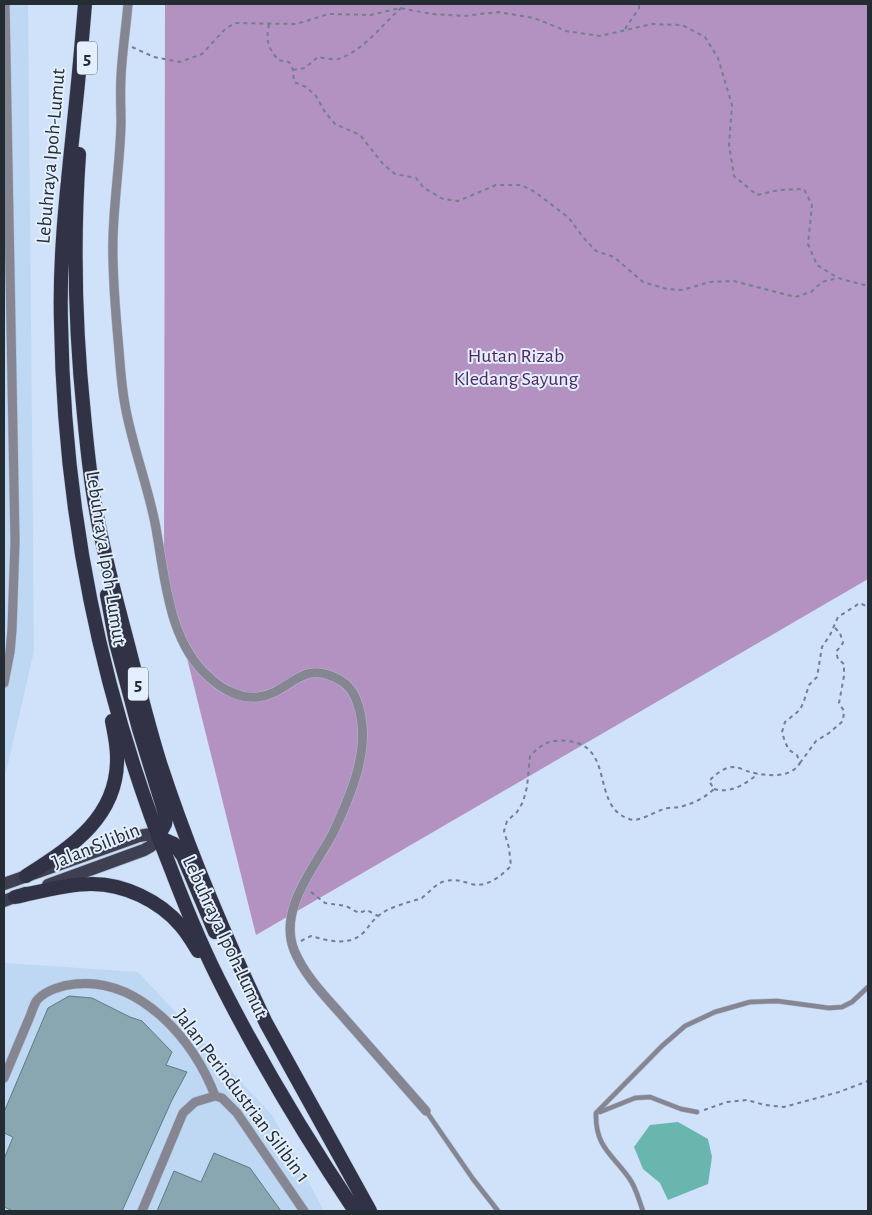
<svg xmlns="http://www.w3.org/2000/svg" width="872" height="1215" font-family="'Alegreya Sans',sans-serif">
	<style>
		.built { fill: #bed7f2 }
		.forest { fill: #b391c1 }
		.water { fill: #69b6af }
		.building { fill: #88a7b1; stroke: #5d7b85 }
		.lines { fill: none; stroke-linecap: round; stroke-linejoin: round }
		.service-casing { stroke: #adbed2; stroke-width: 5.5 }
		.minor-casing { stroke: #adbed2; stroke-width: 10 }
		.primary-casing { stroke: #adbed2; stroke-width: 14 }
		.trunk-casing { stroke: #adbed2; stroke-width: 15 }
		.path { stroke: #727f8e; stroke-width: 2; stroke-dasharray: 4 4; stroke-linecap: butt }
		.service { stroke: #868692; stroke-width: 4.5 }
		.minor { stroke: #868692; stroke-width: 9 }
		.primary { stroke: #3e3f51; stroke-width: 12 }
		.trunk { stroke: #323246; stroke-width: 14 }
		.labels { text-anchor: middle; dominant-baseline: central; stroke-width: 4; stroke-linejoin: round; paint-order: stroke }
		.shield { fill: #e3effc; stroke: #5d6670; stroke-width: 1 }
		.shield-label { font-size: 19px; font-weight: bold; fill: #242c34 }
		.street-label { font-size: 20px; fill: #242c34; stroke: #e3effc }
		.park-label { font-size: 20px; fill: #512762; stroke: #e3effc }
	</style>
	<rect width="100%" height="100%" fill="#cfe2f9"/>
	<path class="built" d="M4,4H28L34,651L6,772L4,775Z
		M4,963L138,972L272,1115L324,1211H4Z"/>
	<path class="forest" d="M165,4H868V579L256,935L164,566Z"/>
	<path class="water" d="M678,1122L708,1139L712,1157L708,1184L668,1200L660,1183L643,1169L634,1147L650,1125Z"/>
	<path class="building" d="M69,996L92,998L130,1017L142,1021L172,1052L166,1065L187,1072L172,1100L122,1211H13L4,1207V1159L13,1137L4,1133V1112L48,1008Z
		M214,1153L250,1168L281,1211H157L174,1171L201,1182Z"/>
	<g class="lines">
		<defs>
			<path id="service" d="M426,1111L473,1179L498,1211
				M600,1112L635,1098L650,1097L681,1109L697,1112
				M643,1211C639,1201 636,1187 629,1178C612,1154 595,1147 596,1113L662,1046L685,1026L715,1012L750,1002L777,1001L829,1008L842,1007L852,1002L868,987"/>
			<path id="minor" d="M128,4C126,28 122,53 121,77C120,93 121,109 121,124C120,162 114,200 113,238C112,272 115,305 118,339C120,361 121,384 125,405C132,445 147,483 155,523C165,574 167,641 210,678C223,690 241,699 258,697C291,693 300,659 338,679C348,684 355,694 358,705C372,747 351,795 333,833C315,867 278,909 294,950C305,977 327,998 346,1020C372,1050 399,1080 426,1111
				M4,683L10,652L12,630L15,541L5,4
				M4,1078C12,1059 20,1040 28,1021C31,1015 33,1006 37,1000C46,990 63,985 75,984C140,977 195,1041 215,1096
				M215,1096L222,1098L237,1113L304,1211
				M142,1211L183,1113L195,1102L215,1096"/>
			<path id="primary" d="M4,884L139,836L151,834L158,837L151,846L144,850L48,885
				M4,901L25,893"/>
			<path id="trunk" d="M85,4C82,40 79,76 75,112C68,182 59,251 61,322C64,513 100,691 171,869C187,911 204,952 225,992C264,1068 308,1141 355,1211
				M79,154C73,241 75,328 84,415C87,447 90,479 96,510C103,552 115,595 126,637C137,679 147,722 160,763C189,852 226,939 266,1023L370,1211
				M107,595L116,643L139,729L166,817L165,824L158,837
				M158,837L174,844L183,856L215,932
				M26,876C71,847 119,817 117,756C117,744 114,732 112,721
				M15,897C39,892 65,884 90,884C123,883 160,901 181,926C188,934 193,943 198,951"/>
		</defs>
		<use href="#service" class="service-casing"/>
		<use href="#minor" class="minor-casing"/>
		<use href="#primary" class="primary-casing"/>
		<use href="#trunk" class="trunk-casing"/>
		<path class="path" d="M269,24C266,42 267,45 278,60L289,62L293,70L294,82L306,87L316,96L325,112L335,124L360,135L383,164L395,174L416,178L424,188L443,199L458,201L496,185H521L535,192L569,218L582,236L596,251L614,257L643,282L667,289L682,290L710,282L734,281L795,297L811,292L822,282L838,278L864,285L868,284
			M625,29L639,8V4
			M132,47L154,57L180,62L202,54L226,28L236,23L296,24L329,14L371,15L400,8L432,14L464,16L498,12L534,18L566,31L600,36L652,24L682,25L705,37L718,58L732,105L729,145L734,176L757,195L779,190L804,189L812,205L808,244L817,265L838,278
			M293,70L305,68L318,57C324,58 333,60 338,59C366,50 384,21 406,4
			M800,763L816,741L829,733L843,721L844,711L839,703L844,676V664L838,659L836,652L843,643L840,633L835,628
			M714,789C731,794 745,784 758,774
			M311,892L325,903L346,906L359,913L367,910L378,916
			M301,941L311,936C329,941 351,947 365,931C373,921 375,917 387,910C394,907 402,904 409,902C414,900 420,900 423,897C431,891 435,884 445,881C455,879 462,881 471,884C487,888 501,876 511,866L509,848L504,831L507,821L517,812L523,802L527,787L530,756C542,744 549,739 567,741C616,745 590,806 629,819C640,823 654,811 665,809C670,807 675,808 680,807C692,804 705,798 714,789L709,781C716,774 725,766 736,767C740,768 746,771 750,772C767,776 790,779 800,763L797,755L789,750L785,742L782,732L785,722L800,710L804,701L809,685L817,677L822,647L830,635L838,617L860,603L868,607
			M704,1110L727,1102L747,1100L765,1105L784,1107L839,1092L868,1081"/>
		<use href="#service" class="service"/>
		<use href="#minor" class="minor"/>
		<use href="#primary" class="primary"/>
		<use href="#trunk" class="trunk"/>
	</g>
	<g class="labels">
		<g class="shield">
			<rect x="77" y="41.5" width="20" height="33" rx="4"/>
			<rect x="128" y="667.5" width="20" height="33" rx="4"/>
		</g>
		<g class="shield-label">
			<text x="87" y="58">5</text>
			<text x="138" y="684">5</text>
		</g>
		<g class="street-label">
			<text transform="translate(51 156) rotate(-85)">Lebuhraya Ipoh-Lumut</text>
			<text transform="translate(106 558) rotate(81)">Lebuhraya Ipoh-Lumut</text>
			<text transform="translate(96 846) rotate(-22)">Jalan Silibin</text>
			<text transform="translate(225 937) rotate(65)">Lebuhraya Ipoh-Lumut</text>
			<text transform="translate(242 1096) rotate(53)">Jalan Perindustrian Silibin 1</text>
		</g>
		<g class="park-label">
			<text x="516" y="356">Hutan Rizab<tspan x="516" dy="23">Kledang Sayung</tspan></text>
		</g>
	</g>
	<rect width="872" height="1215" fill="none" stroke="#242c34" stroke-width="10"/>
</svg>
